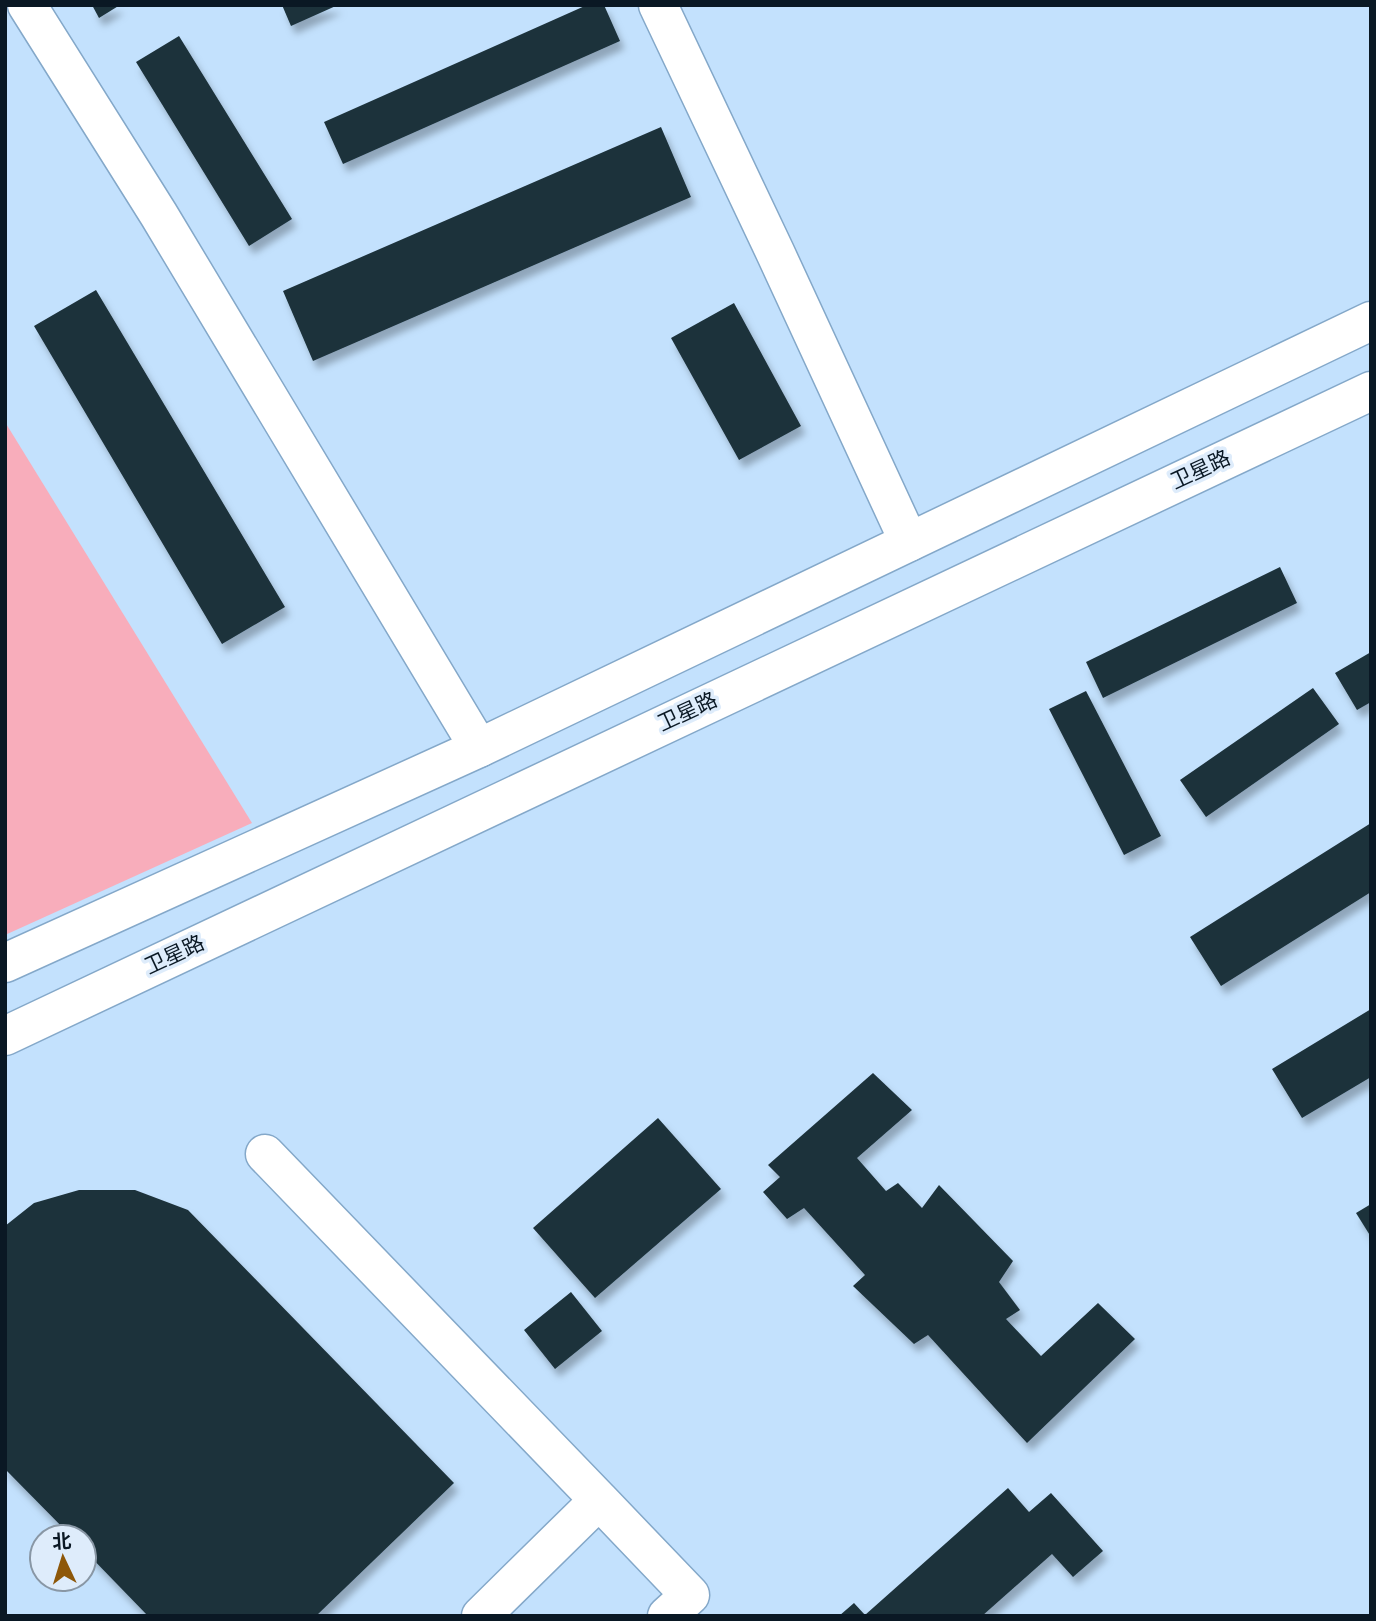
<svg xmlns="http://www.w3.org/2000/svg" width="1376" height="1621" font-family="Overpass,'Noto Sans SC',sans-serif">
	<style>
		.green { fill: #f8adbb }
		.building { fill: #1d323b; filter: url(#shadow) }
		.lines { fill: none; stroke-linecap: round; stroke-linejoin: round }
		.minor-casing { stroke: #84a8c9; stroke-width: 41 }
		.major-casing { stroke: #84a8c9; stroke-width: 41 }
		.minor { stroke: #fff; stroke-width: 38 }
		.major { stroke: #fff; stroke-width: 38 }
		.labels { text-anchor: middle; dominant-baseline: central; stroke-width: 7; stroke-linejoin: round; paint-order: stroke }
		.street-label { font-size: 21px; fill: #0a1824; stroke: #deecfb }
	</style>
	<defs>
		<filter id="shadow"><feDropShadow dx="4.5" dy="8" stdDeviation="3.5" flood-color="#0004"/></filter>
	</defs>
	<rect width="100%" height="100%" fill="#c3e1fd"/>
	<path class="green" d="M5,422L252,823L5,935Z"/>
	<path class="building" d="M92,5H120L99,18Z
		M282,5H338L291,26Z
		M587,5H604L620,41L343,164L324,122Z
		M179,36L292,219L249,246L136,62Z
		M661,127L691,197L313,361L283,291Z
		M96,290L285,607L222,644L34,326Z
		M734,303L801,426L739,460L671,338Z
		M1280,567L1297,603L1103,698L1086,662Z
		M1371,652V702L1357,710L1335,673Z
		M1313,688L1339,724L1206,817L1180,780Z
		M1086,691L1161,836L1124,855L1049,709Z
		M1371,823V892L1221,986L1190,937Z
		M1371,1009V1077L1302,1118L1272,1069Z
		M873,1073L912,1110L857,1158L886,1191L898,1183L922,1208L939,1185L1013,1261L999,1282L1020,1310L1006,1319L1041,1356L1098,1303L1135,1339L1027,1443L928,1335L914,1344L853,1286L865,1275L804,1208L787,1219L763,1192L780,1177L768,1165Z
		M658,1118L721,1189L595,1298L533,1228Z
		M79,1190H135L188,1210L454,1483L316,1616H148L84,1550V1537H72L5,1469V1226L34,1203Z
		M1371,1204V1237L1356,1213Z
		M571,1292L602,1331L555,1369L524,1330Z
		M1008,1488L1029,1512L1051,1493L1103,1551L1073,1577L1052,1554L982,1616H839L854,1603L865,1615Z"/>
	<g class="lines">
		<defs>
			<path id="minor" d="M27,5L159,215L479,748
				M658,5L775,252L909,542
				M265,1154L599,1500
				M481,1616L599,1500L690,1595L667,1616"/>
			<path id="major" d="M5,963L479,748L1371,321
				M5,1036L1371,391"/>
		</defs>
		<use href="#minor" class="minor-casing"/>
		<use href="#major" class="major-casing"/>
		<use href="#minor" class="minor"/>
		<use href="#major" class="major"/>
	</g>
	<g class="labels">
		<g class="street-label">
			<text transform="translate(1201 471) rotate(-25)">卫星路</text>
			<text transform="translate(688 713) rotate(-25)">卫星路</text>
			<text transform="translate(175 956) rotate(-25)">卫星路</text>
		</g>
	</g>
	<rect width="1376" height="1621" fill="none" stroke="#0a1824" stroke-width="14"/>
	<g transform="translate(63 1558) rotate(356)"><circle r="33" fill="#deecfb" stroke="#8997a5" stroke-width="2"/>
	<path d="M0-5L12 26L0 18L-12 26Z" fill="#8d5709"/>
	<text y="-10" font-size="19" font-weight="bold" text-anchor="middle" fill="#0a1824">北</text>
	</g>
</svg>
